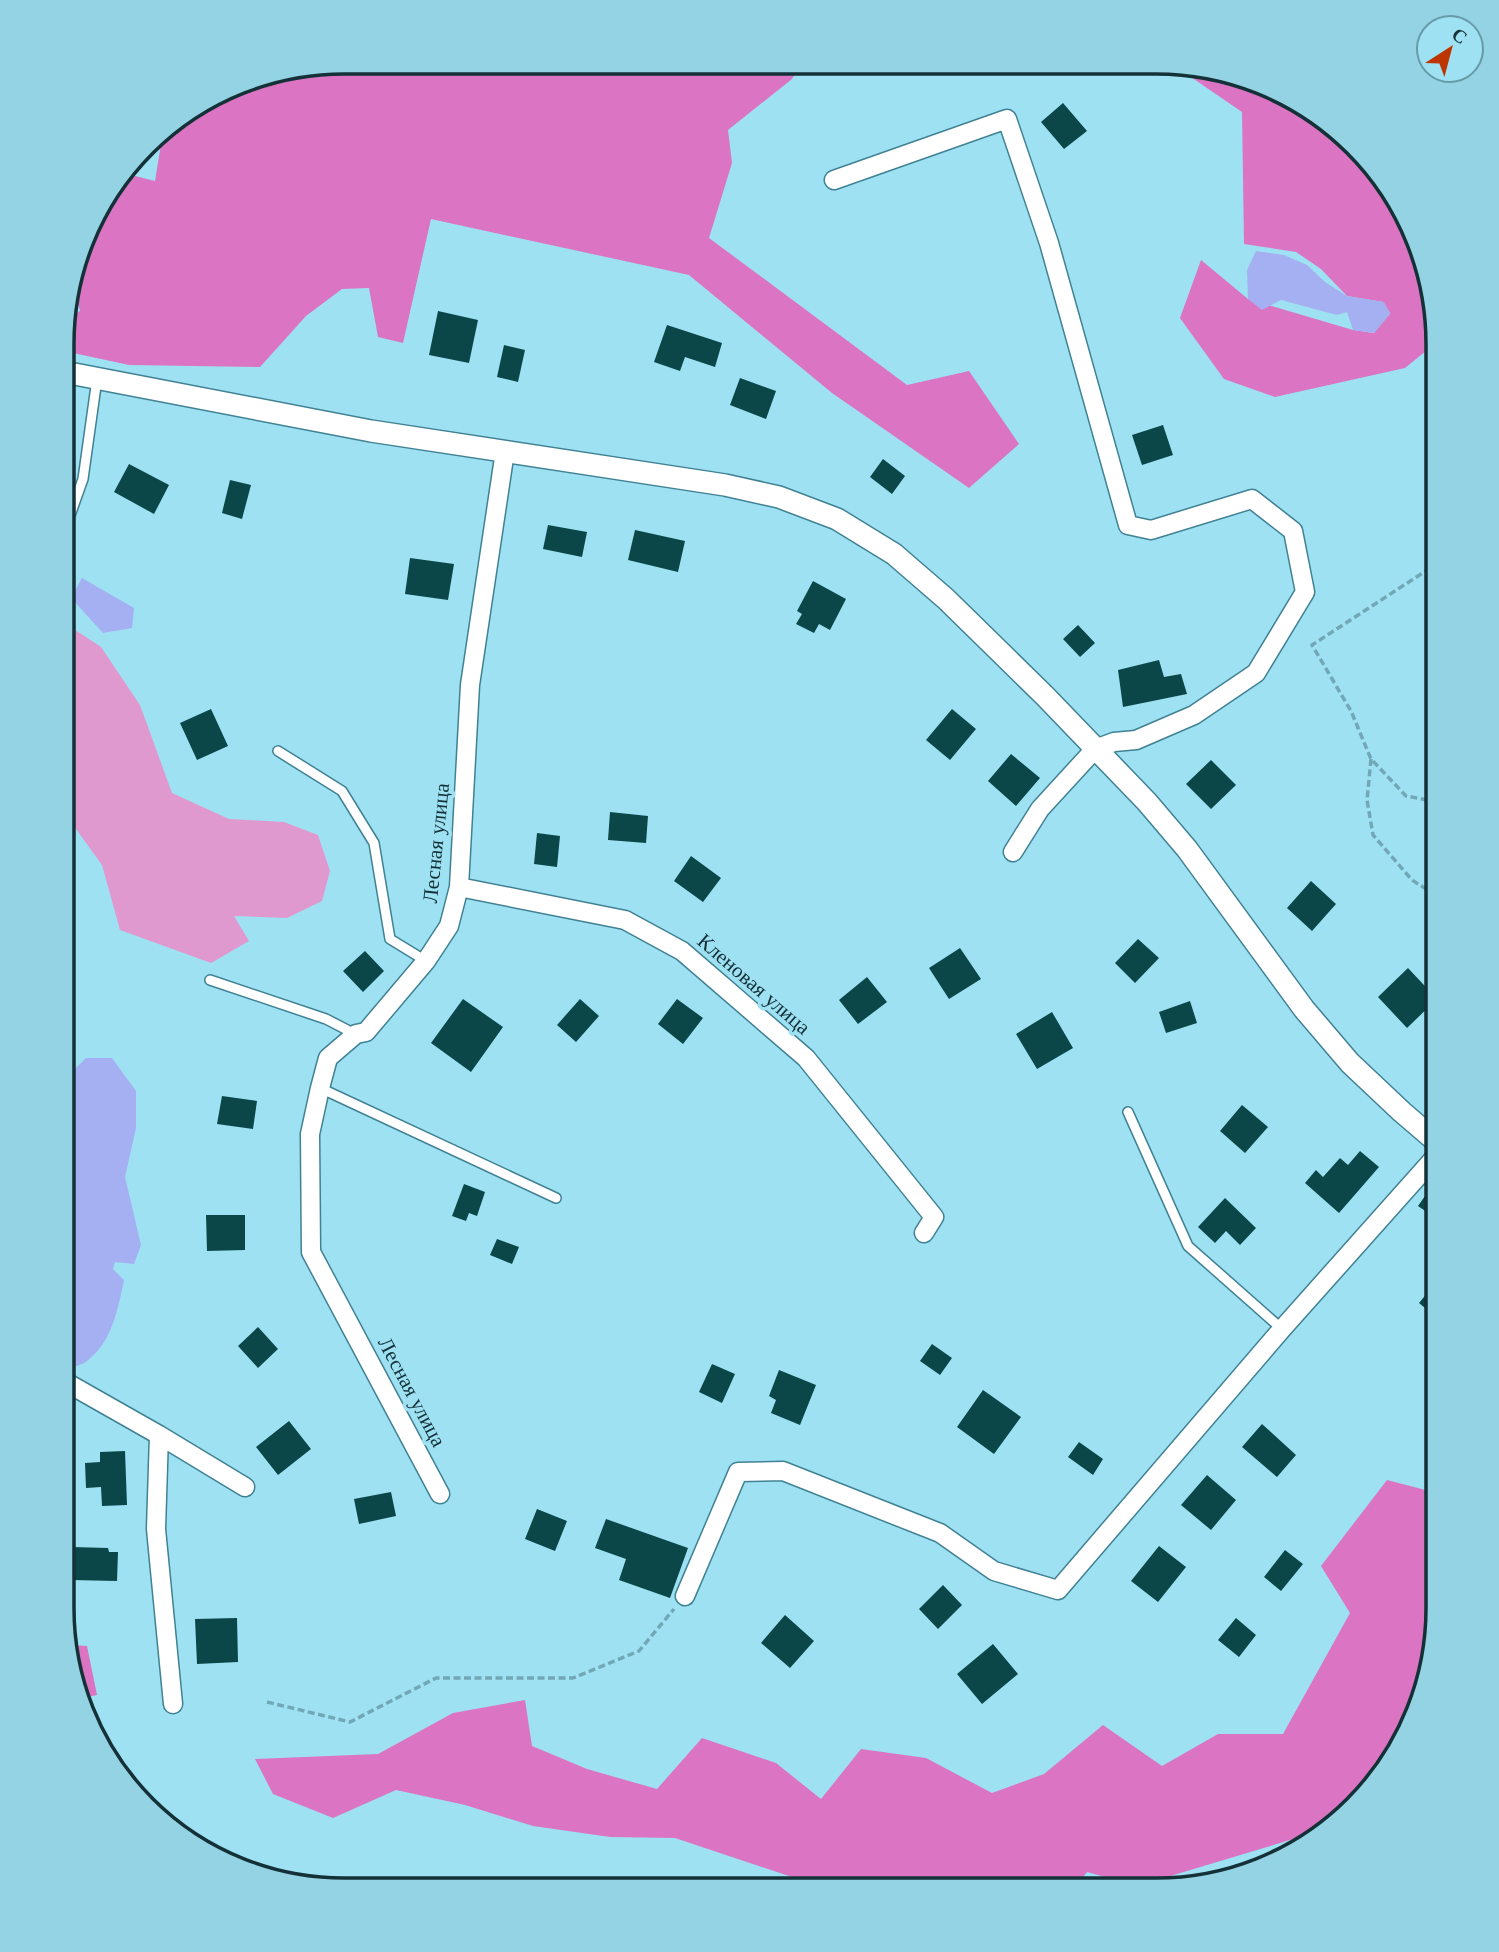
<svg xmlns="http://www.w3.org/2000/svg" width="1499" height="1952" font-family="'Times New Roman',serif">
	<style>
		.green { fill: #e099ce }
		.forest { fill: #db75c3 }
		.water { fill: #a5b0f2 }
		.building { fill: #0b4748 }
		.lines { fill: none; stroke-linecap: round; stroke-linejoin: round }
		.service-casing { stroke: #408293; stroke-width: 12 }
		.minor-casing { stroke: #408293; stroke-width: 21 }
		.tertiary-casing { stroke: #408293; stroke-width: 24 }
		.path { stroke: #72a8b6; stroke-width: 3.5; stroke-dasharray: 7 3.5; stroke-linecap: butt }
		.service { stroke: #fff; stroke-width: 9 }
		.minor { stroke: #fff; stroke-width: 18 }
		.tertiary { stroke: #fff; stroke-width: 21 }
		.labels { text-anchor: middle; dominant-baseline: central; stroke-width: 7; stroke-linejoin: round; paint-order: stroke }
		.street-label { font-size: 21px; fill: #153138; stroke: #9ee1f3 }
		.rim { fill: none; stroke: #153138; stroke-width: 3.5 }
	</style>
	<rect width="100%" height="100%" fill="#9ee1f3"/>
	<path class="green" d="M63,622L101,647L140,705L172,793L229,819L284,822L318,835L330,871L322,901L287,918L234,916L249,941L211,963L120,930L102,865L63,811Z
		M275,1876L351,1878L456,1889L307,1888Z"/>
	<path class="forest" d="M344,61L801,63L792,79L728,130L732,163L709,238L907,385L969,371L1019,444L969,488L832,393L689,275L431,219L403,343L378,337L369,288L342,289L306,316L260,367L129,365L64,351V321L80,311L73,280L99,203L123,173L155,181L163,132L161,129L253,76Z
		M1172,64H1192L1312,109L1368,158L1408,219L1437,342L1405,368L1275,397L1224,379L1180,318L1201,260L1248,299L1353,330L1374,333L1390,313L1383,302L1347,296L1321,269L1296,252L1244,244L1242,112Z
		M1387,1480L1437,1493V1627L1423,1699L1390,1765L1342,1820L1292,1853L1300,1837L1137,1886L1087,1872L1072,1891L814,1890L792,1877L675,1838L610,1837L533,1826L465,1805L396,1790L333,1818L273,1794L255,1759L378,1754L453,1713L525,1700L532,1746L587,1769L657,1789L702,1738L776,1763L821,1799L861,1749L926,1758L992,1793L1044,1774L1103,1725L1162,1766L1218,1734H1283L1350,1613L1321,1566Z
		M70,1645L87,1646L97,1695L82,1698Z"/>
	<path class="water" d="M1256,251L1284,255L1307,265L1325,282L1347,296L1384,302L1390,314L1374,333L1353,330L1347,312L1337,315L1281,300L1262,310L1248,299L1247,270Z
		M82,578L134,608L132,628L103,633L71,598Z
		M1438,683V735L1428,714L1432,688Z
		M86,1058H112L136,1091V1128L125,1177L141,1245L134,1264L115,1262L113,1269L124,1280C118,1309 112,1342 87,1361C82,1365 73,1367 66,1368L62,1365V1074L69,1075Z"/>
	<path class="building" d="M1063,103L1087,131L1064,149L1041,122Z
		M438,311L478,320L469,363L429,355Z
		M667,325L722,343L715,367L685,357L680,371L654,362Z
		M504,345L525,350L518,382L497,377Z
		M740,378L776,391L766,419L730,405Z
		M1163,425L1173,455L1142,465L1132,435Z
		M883,459L905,476L892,494L870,477Z
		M129,464L169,485L154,514L114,492Z
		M230,480L251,485L242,519L222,513Z
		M548,525L587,532L582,557L543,549Z
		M635,530L685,541L678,572L628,560Z
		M410,558L454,564L448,600L405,594Z
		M813,581L846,599L830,630L819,624L814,633L796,624L802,614L797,611Z
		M1078,625L1095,643L1080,657L1063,639Z
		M1159,660L1164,677L1181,674L1187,694L1123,707L1118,670Z
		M211,709L228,746L197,760L180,723Z
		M952,709L976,729L950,760L926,740Z
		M1011,754L1040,778L1016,806L988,781Z
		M1211,760L1236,785L1211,809L1186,784Z
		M610,812L648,816L646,843L608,840Z
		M537,833L560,836L557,867L534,864Z
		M691,856L721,878L703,902L674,881Z
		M1311,881L1336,904L1312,931L1287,908Z
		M1138,939L1159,958L1135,983L1115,963Z
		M960,948L981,979L949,999L929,968Z
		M365,951L384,971L363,992L343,971Z
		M1408,968L1437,999L1407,1028L1378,997Z
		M867,977L887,1002L858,1024L839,1000Z
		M463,999L503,1027L471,1072L431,1043Z
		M580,999L599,1016L576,1042L557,1025Z
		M677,999L703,1018L683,1044L658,1024Z
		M1190,1001L1197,1023L1166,1033L1159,1012Z
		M1052,1012L1073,1048L1037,1069L1016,1034Z
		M222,1096L257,1101L253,1129L217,1124Z
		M1242,1105L1268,1127L1245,1153L1220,1131Z
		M1360,1151L1379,1167L1339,1213L1305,1183L1316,1170L1323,1177L1340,1158L1348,1165Z
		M1437,1179V1219L1418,1206Z
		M464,1184L485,1192L477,1216L469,1213L466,1221L452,1216Z
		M1225,1198L1256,1228L1240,1245L1226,1231L1215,1243L1198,1227Z
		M206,1215H245V1250L207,1251Z
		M497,1239L519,1247L512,1264L490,1255Z
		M1437,1281V1318L1419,1303Z
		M258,1327L278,1349L258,1368L238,1346Z
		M932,1344L952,1358L940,1375L920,1361Z
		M712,1364L735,1374L722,1403L699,1392Z
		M779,1370L816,1385L800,1425L771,1413L776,1400L769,1396Z
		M983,1390L1021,1417L994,1454L957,1427Z
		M289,1421L311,1449L278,1475L256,1447Z
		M1262,1424L1296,1455L1277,1477L1242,1447Z
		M1079,1442L1103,1459L1093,1475L1068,1457Z
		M125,1451L127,1505L102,1506L101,1487L86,1488L85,1463L100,1462V1452Z
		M1207,1475L1236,1500L1211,1530L1181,1505Z
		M391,1492L396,1516L359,1524L354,1499Z
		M537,1509L567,1521L555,1551L525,1539Z
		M606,1519L688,1548L670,1598L619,1580L626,1559L595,1548Z
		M1159,1546L1186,1567L1158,1602L1131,1581Z
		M72,1547L108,1548L109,1552H118L117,1581L71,1580Z
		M1285,1550L1303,1564L1281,1591L1264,1577Z
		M943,1585L962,1605L938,1629L919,1609Z
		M785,1615L814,1641L790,1668L761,1643Z
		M237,1618L238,1662L197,1664L195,1619Z
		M1236,1618L1256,1635L1239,1657L1218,1640Z
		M993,1644L1018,1674L982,1704L957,1674Z"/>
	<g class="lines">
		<defs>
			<path id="service" d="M63,535L83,479L97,379
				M278,751L342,791L374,843L390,939L426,961
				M210,980L326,1019L355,1034
				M320,1088L556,1198
				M1128,1112L1188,1246L1282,1329"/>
			<path id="minor" d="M834,180L1007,119L1049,243L1128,525L1151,530L1252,499L1293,531L1305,592L1256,673L1194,715L1136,740L1114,742L1095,749L1040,809L1013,852
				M459,887L625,920L682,951L806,1058L934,1217L924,1233
				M62,1380L159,1435L245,1487
				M159,1435L156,1529L173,1704
				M440,1494L311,1252L310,1134L320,1088L328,1058L356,1034L366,1032L426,961L449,926L459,887L470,685L505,451
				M685,1596L738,1472L783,1471L940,1533L994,1571L1058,1590L1282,1329L1437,1155"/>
			<path id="tertiary" d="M64,372L371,431L725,485L779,497L837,519L894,554L946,599L1045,696L1147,802L1187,849L1304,1009L1350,1063L1402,1112L1437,1142"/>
		</defs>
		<use href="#service" class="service-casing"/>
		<use href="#minor" class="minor-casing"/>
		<use href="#tertiary" class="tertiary-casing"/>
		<path class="path" d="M1371,759L1367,800L1373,835L1412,880L1437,896
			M1438,802L1406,796L1371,759L1351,711L1312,645L1438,563
			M267,1702L350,1722L436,1678H573L639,1651L674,1609"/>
		<use href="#service" class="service"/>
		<use href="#minor" class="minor"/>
		<use href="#tertiary" class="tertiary"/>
	</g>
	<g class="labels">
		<g class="street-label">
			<text transform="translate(436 843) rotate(-84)">Лесная улица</text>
			<text transform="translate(754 984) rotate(41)">Кленовая улица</text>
			<text transform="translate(412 1392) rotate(62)">Лесная улица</text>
		</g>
	</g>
	<path d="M0 0H1499V1952H0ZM344 74H1156A270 270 0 0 1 1426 344V1608A270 270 0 0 1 1156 1878H344A270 270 0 0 1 74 1608V344A270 270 0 0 1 344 74Z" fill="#93d3e4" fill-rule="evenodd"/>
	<path class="rim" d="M344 74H1156A270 270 0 0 1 1426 344V1608A270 270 0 0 1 1156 1878H344A270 270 0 0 1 74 1608V344A270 270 0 0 1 344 74Z"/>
	<g transform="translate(1450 49) rotate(36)"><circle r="33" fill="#9ee1f3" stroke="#679ba8" stroke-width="2"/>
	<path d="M0-5L12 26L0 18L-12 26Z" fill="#bd3500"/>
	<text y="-10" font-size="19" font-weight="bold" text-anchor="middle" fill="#153138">С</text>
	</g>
</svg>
